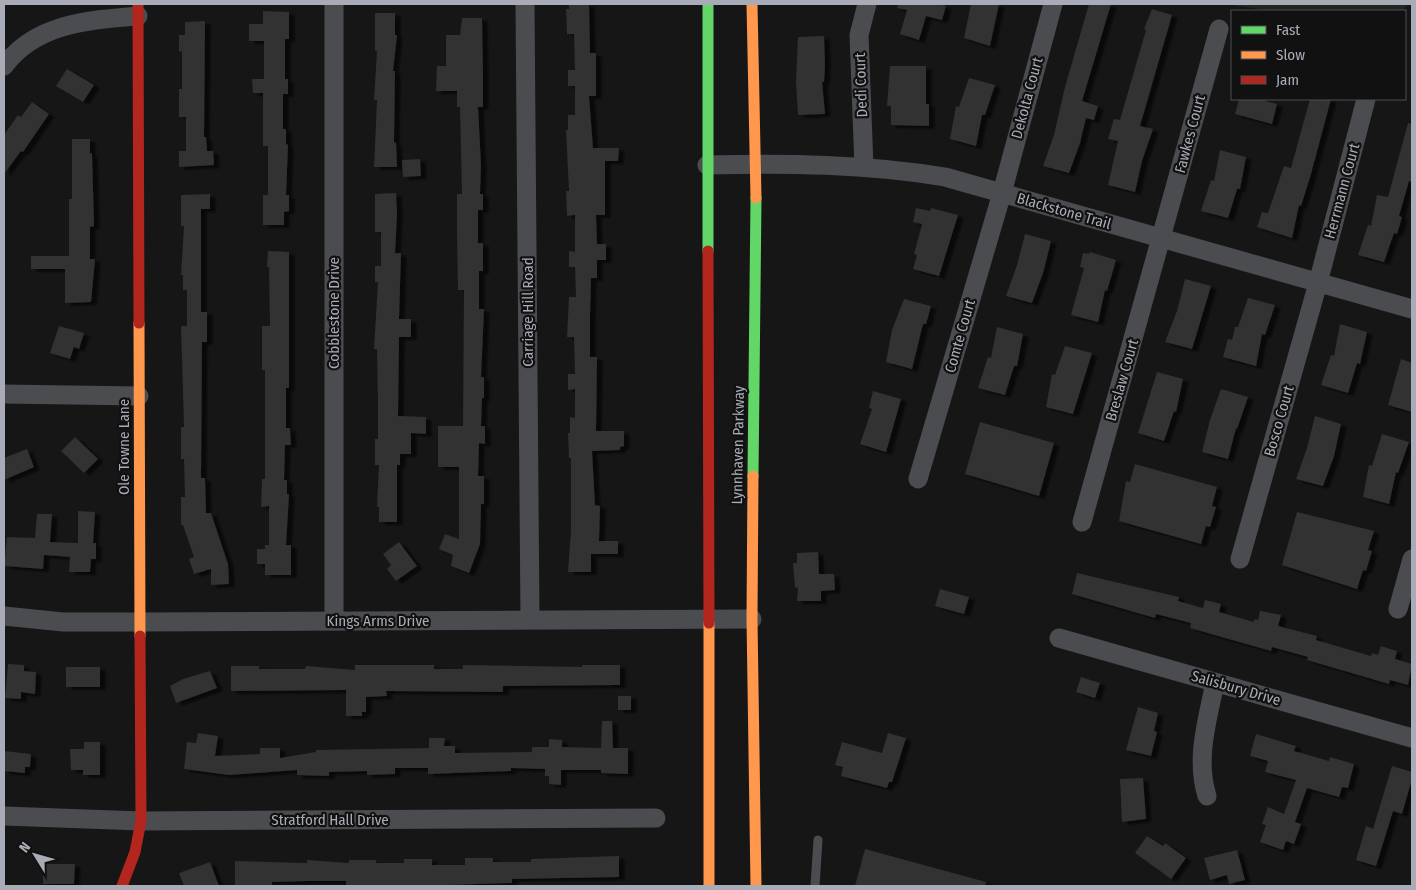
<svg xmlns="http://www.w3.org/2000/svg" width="1416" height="890" font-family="'Fira Sans Condensed',sans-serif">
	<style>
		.green { fill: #202621 }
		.building { fill: #313132; filter: url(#shadow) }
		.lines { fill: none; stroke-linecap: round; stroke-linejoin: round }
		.lane { stroke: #4b4c4f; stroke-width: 9 }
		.street { stroke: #4b4c4f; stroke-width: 19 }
		.fast { stroke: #63d668; stroke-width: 11 }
		.slow { stroke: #ff974d; stroke-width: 11 }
		.jam { stroke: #b3261e; stroke-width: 11 }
		.labels { text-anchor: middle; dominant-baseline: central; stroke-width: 4.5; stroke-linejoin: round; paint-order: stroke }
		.street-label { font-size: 15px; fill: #a9acb6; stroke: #111112 }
	</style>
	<defs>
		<filter id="shadow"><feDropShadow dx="5.5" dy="3" stdDeviation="1" flood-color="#0009"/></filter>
	</defs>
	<rect width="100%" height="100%" fill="#161617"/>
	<path class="green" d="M1227,4H1408L1402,11H1270Z"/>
	<path class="building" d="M569,4H589L590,53H596V96H589L593,148H619L618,161H605V215H596L597,244H606V260H597V278H591L590,315V357H597L596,431H624V446L620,447V450L592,451L595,505L600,506L599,541H618V554H591V572H568L571,531V458H569L568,433H570V417L575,418V389L568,390V374H575L574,337H567L569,297H576L575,267H569V251L575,252V215L567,216L566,191H569L566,130H568V115H575V86H568V70H575L574,34H567L566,9H569Z
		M898,4H938L946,6L942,20L926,16L919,40L900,34L907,10L897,8Z
		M971,4H999L990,46L964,38Z
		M1089,4H1111L1082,101L1098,106L1094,120L1086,118L1080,143L1069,173L1043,166L1054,135L1065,87Z
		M1152,9L1172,15L1140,126L1153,129L1142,161L1135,192L1108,185L1118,141L1108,139L1114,119L1120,120L1146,30L1144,29Z
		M263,11L289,12V39H285V79H288V94H283V129H286V145L288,144L286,195H289V211L284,212V225H263V195H268V146H263V93H253L252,79H264V41H249V24H263Z
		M375,13H395V35H397L393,71H395L394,143L396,142L397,167H374L377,100H374L377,51H375Z
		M462,18H482L483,78V107H478L481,166L480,194H483V210H478V243H483V271H479V309H484L481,377H484V398H482L481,426H485V444L479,443L478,476H484V504H481L480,544L469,573L451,566L453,555L439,549L445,534L459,539V467H438V426H463L464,290H458L457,231V194H462L460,107H457V91H436L437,66H446V35H460Z
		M205,21L204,137H206L207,151H213L214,165L179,167V151H186V117H179V89H182V51L179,52V35H185V22Z
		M824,36L825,66L824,82H822L825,114L798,115L796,81L798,37Z
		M890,66H926V104H929V126L891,125V106H887Z
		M67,69L94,85L83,102L56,86Z
		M969,78L995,85L985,115H982L976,146L950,139L956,106L959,107Z
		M1239,99H1266V101L1277,104L1272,124L1235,114Z
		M1310,99H1331L1311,174L1301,206L1299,205L1292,238L1257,227L1262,212L1268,213L1284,166L1291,168Z
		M32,102L49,114L23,152L21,151L4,174V135L18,115L21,117Z
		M1408,123L1412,124V182L1409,181L1399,216L1402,217L1397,234L1394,233L1384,262L1358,255L1368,225L1371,226L1377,195L1388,197Z
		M72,139H90V154L92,153L94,226L90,227V259H95L91,302L65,303V269H31V256H69V199H72Z
		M1220,150L1246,157L1240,189H1237L1228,218L1201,211L1211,180L1214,181Z
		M420,159L421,176L403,177L402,160Z
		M396,193L397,215L395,253H401L399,319H411V337H399L398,416L426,417V434L411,433V454H400V465H397V522H379V507H377L379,465H375V439H378V403L377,349H374L378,282H375V266H381V232H375V194Z
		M210,194V209H201V312H207V342H202L201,478H205L206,513H211L228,564L229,584L211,585V569L194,574L189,559L194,557L183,525H181V497H185L184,459H181V427H184L181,326H187V290H183V275H181L184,226H181V195Z
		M916,208L930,211L931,208L958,215L939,276L913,269L917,255L914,254L922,224L913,222Z
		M1025,234L1051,241L1043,273L1032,303L1006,296L1017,265Z
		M268,251L289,252V388H286V428H290L291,445H285L284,480H287V494H289L286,545H291V575H265V564H257V549H265V545H269V506L261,507L262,479H265V370H262V326H270L269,267H267Z
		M1090,252L1116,260L1107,291L1105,290L1098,322L1071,315L1084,268L1080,267L1083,253L1089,254Z
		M1185,279L1211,286L1192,349L1165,342L1177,311Z
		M1248,298L1275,305L1265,335L1262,334L1256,366L1223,357L1228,339L1232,340L1235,327H1238Z
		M904,299L931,306L926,324H923L912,369L886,362L892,330Z
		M1340,324L1367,332L1360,364L1357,363L1348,393L1321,385L1331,355L1334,356Z
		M59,326L84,333L79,349L74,347L70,359L50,353Z
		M997,327L1023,334L1017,366H1014L1005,395L978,388L988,357L991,358Z
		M1065,346L1092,353L1073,414L1046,407L1052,374L1055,375Z
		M1401,359L1412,363V412L1388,405Z
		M1157,372L1183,379L1176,412L1174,411L1164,441L1138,433Z
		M1221,389L1248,397L1237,429L1236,428L1228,459L1202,452L1210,420Z
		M873,391L901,399L886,452L860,444L872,409L869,408Z
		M1315,416L1341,424L1334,456L1323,486L1296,479L1307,448Z
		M980,422L1054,443L1039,496L965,474Z
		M1382,434L1409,442L1398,473L1396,472L1389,504L1363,497L1369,465L1372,466Z
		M75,437L98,459L84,473L61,451Z
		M27,449L34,467L4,480V458Z
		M1135,464L1217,487L1212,506L1216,507L1210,527L1206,526L1201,544L1119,521L1126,481L1130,482Z
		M78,511L95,512L93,543H96V559H91L90,572H69L70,557L44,555L43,569L4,566L7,537L35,538L37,514H52L50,542L78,543Z
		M1297,512L1374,531L1368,550L1372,551L1366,571L1363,570L1357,589L1282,565Z
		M399,542L417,566L396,581L387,569L391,565L383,554Z
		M818,552L819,574H834L835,590L821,591V601H797L798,588L795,587L793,563H797V553Z
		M1077,573L1179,597L1178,601L1203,608L1205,600L1221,604L1219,612L1254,622V619L1258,620L1260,611L1281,615L1278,626L1317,636L1316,640L1371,656L1372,653L1378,655L1381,646L1397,651L1395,659L1412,664L1408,685L1390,680L1389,684L1307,660L1308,657L1272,647L1271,651L1190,628L1191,623L1156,614L1155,618L1072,594Z
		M940,589L969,597L964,614L935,606Z
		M8,664L24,665V671L36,672L35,694L21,692V699L5,698Z
		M355,665H434V669H463V665L582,667V665H620V685L503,686V692L386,691L387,696L366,697V712H362V716H346V690L231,691V666H259V669H305L306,666L355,670Z
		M66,667H100V687H66Z
		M210,671L217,688L176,703L170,686L183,679Z
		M1081,677L1100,683L1095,698L1076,692Z
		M618,696H631V710H618Z
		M1138,707L1158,713L1154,731L1157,732L1151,756L1126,750Z
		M602,721H612L613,748H628V774L601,773V770H561V785L549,784V776H545V769L511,768V771L428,774V768H395V774L367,775V771L329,772V776L297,775V770L229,775L184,769L187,742L196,743L198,733L218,736L215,756L260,754V748H280V758L316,752V750L429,748V738H445L444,746H455V753L532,752V747H549V739L562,740V747L601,748Z
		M888,733L906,738L892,782H889L887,788L841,776L843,767L835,765L842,742L882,753Z
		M1256,734L1296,746L1294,751L1329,761L1330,757L1354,764L1348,788L1342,787L1339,797L1307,788L1295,822L1301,824L1294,844L1286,841L1283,850L1260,842L1266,825L1262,824L1268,807L1284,814L1296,780L1265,772L1268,761L1250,756Z
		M84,742H100V775H83V770H71L70,749H84Z
		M4,751L31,754L30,767H25V773L4,771Z
		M1392,766L1412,772V779L1402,814L1393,811L1376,866L1356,860L1366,826L1373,829Z
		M1143,778L1146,819L1122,822L1120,779Z
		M1147,836L1163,846L1165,843L1186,858L1171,879L1135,853Z
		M865,849L986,882L985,886H855Z
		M1237,850L1245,880L1229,884L1227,875L1210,880L1204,858Z
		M619,856V877L512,879V883L445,885H346V881H309L272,882V886H235V861L307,863V860L349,863V860H376V863H404V859H432V865H465V858H493V862H531V859Z
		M210,862L219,886H184L179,873Z
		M43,864H75L74,884H43Z"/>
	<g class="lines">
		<path class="lane" d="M815,886L818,840"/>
		<path class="street" d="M334,4V621
			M525,4L530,620
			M4,66C36,23 89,20 138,16
			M707,165C786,163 867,164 945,177L1412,309
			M864,167L859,35L867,4
			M4,394L139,396
			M918,479L1002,193L1053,4
			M1082,522L1219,29
			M1240,559L1318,283L1366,99
			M1398,609L1412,559
			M4,616L63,622H140L752,619
			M1059,638L1412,738
			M1207,796C1195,758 1208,719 1215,682
			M4,816L141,821L656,818"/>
		<path class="fast" d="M708,4V251
			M753,476L756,198"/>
		<path class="slow" d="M752,4L756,198
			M139,323L140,636
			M753,476L752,619L756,886
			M709,623V886"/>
		<path class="jam" d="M138,4L139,323
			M708,251L709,623
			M122,886L135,852L141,821L140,636"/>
	</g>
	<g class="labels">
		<g class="street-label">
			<text transform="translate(861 85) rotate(-92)">Dedi Court</text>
			<text transform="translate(1027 98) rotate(-75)">Dekolta Court</text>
			<text transform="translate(1190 134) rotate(-75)">Fawkes Court</text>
			<text transform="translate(1342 191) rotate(-75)">Herrmann Court</text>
			<text transform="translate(1064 211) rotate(16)">Blackstone Trail</text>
			<text transform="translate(528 312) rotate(-90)">Carriage Hill Road</text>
			<text transform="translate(334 313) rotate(-90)">Cobblestone Drive</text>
			<text transform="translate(960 336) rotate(-74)">Comte Court</text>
			<text transform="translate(1122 380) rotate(-74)">Breslaw Court</text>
			<text transform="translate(1279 421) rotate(-74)">Bosco Court</text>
			<text transform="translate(738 445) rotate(-89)">Lynnhaven Parkway</text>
			<text transform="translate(124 447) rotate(-90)">Ole Towne Lane</text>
			<text x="378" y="621">Kings Arms Drive</text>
			<text transform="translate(1236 688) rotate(16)">Salisbury Drive</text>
			<text x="330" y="820">Stratford Hall Drive</text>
		</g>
	</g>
	<rect width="1416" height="890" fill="none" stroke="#a9acb6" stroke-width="10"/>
	<rect x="1231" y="10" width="175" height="90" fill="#111112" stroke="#4e4f54"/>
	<rect x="1241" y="26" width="25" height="8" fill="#63d668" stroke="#4e4f54"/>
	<text x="1276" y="35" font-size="15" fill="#a9acb6">Fast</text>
	<rect x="1241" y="51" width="25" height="8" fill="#ff974d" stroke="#4e4f54"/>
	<text x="1276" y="60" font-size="15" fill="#a9acb6">Slow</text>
	<rect x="1241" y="76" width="25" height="8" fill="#b3261e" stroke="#4e4f54"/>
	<text x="1276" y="85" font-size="15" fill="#a9acb6">Jam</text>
	<g transform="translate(35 855) rotate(307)" stroke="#111112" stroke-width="4" paint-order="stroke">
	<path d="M0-4L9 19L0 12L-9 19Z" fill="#a9acb6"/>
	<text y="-8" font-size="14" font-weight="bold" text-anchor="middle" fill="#a9acb6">N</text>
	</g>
</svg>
